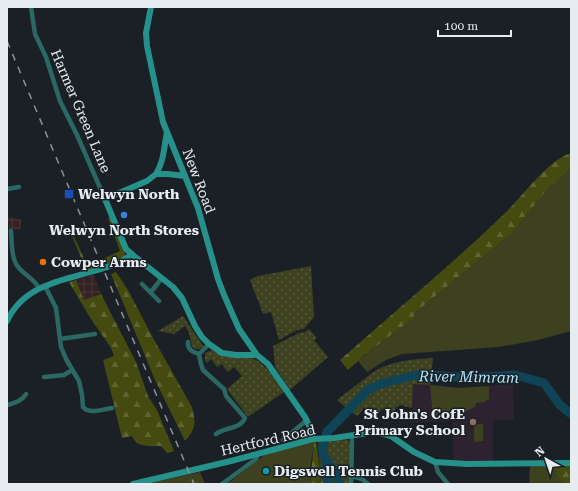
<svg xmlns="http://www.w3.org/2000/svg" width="578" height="491" font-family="'Roboto Serif',serif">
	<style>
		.industrial { fill: url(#industrial-grid) }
		.education { fill: #2d2230 }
		.green { fill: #3d4120 }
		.forest { fill: url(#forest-firs) }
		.garden { fill: url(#garden-dots) }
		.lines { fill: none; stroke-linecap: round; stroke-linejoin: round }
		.river { stroke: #0f4457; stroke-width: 9 }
		.street { stroke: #2c6863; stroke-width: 4.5 }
		.secondary { stroke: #25918a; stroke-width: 6 }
		.rail { stroke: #8b9196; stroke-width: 1.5; stroke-dasharray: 7 7; stroke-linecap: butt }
		.transit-dot { fill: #1a4fb4; stroke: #1a2026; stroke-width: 1.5 }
		.shop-dot { fill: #3f7fe0; stroke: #1a2026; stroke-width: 1.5 }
		.food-dot { fill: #e8710a; stroke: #1a2026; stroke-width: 1.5 }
		.education-dot { fill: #8d6e63; stroke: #1a2026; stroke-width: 1.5 }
		.culture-dot { fill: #0f9aa8; stroke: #1a2026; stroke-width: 1.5 }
		.labels { text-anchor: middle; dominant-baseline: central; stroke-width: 3; stroke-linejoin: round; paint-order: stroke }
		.street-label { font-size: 14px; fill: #e7ecf0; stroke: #1a2026 }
		.poi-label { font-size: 14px; font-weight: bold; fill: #e7ecf0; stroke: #1a2026; text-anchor: start }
		.water-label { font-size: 15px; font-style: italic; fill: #aee4fc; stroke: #1a2026 }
	</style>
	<defs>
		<pattern id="industrial-grid" width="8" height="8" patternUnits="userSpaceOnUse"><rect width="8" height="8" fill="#342123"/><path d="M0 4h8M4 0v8" fill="none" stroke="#483738"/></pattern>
		<pattern id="forest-firs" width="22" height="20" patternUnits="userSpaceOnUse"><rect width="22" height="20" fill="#454a10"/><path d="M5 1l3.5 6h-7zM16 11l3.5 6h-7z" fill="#606433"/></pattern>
		<pattern id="garden-dots" width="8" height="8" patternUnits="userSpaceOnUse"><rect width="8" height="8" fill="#3d4120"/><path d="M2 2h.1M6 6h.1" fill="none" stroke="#595d41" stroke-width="1.8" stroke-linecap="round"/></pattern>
	</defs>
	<rect width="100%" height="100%" fill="#1a2026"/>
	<path class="industrial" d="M8,217L22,220L20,229H9Z
		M94,275L101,294L84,300L76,280Z"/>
	<path class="education" d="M413,383L459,388L513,384L514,420H493V461H453L452,421L410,423Z"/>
	<path class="green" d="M571,170V331L538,340L499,347L402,354L386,360L367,372L358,361L411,319L416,312L511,234L546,191L567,171Z
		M430,385L459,388L489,386V399L486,400V402L476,403L475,407L454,417L433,418Z
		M474,424H483V441L474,442Z
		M314,442L310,470V484H227L267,453Z
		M571,465V484H529L530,466Z
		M200,472L205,484H146Z"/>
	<path class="forest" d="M571,153V170L567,171L546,191L511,234L416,312L412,319L366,354L348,370L340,360C394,312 450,266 502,216C521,199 547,160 571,153Z
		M110,217L125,252L124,257L107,264L105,258L120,251L108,218Z
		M71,230L87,265L94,263L96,269L87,272L70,231Z
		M116,272L128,290L152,336L192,407C196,423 196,428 185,441L155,380L111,274Z
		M76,280L84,300L101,294L136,362L148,396L157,410L174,451L167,453L161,446C150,446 137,448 132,436L122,438L103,360L114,356L111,348L89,316L69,282Z
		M316,441L320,470L317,484H310L314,442Z
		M571,465V484H565L557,474L553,466Z"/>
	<path class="garden" d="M311,266L314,317L304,329L297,330L279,340L271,312L263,314L250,280L258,276Z
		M183,316L202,344L203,346L200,349H195L192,347L189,333L185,326L174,334L158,331Z
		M309,329L317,338L314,340L328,357L290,390L275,367L273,346L299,333L305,332Z
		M212,350C229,361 235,354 251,358C264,361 277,382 284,392L248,417L227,389L242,376L234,367L228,372L222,364L217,367L211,359L207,363L205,361V353Z
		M433,358L430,385L413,384L412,408L400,405L396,407L393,416L385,414V410L381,409L380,413L369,408L368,409L363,408L361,412L357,416L350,411L337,400C350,390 362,380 375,371C391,361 414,359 433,358Z
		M348,440L351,447L350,484H317L320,470L318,441Z"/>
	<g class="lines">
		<path class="river" d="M326,459L333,469L340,484
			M328,484L325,458L322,449L327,432L368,390L380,384L420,374L471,378L515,375L544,383L559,404L571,414"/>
		<path class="street" d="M31,7L35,34L46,57L60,101L77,135L105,199
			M7,189L19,187
			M11,231C12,242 11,260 19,268C26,276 34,279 39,288
			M142,284L159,301
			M45,286L56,308L61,347L66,359L79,381L82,395L83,407C90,415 103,409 112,408
			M151,292L162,278
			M60,339L95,334
			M188,342C187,350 193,352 199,354L201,364L203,370L224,389L226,396L245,418C241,429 225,427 216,434
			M199,354L209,344
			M44,377L64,375L72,370
			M7,405C14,403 22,401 26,394
			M283,440L307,420
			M435,462L438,472L448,484
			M352,476L362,479L368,484
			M222,484L256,459L258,454
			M351,484L352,440"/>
		<path class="secondary" d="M151,7L146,33L147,46L163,122L198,208L218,279L224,295L239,329L257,355
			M156,174C164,161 164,147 167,132
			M185,176L168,174H156L147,181L105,199L126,249L134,256L173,287L182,298L195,326L202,337L209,344L222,353L236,355H257L268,364L305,417L311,430L313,439
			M7,321C25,282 68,280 104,268C114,265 124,261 132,254
			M133,484L231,461L313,439L334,438L368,433H380L391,436L414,452L435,462L467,464L571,463"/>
		<path class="rail" d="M7,41L194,484"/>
	</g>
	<rect class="transit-dot" x="64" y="189" width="10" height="10" rx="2"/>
	<circle class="shop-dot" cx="124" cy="215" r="4"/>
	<circle class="food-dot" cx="43" cy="262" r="4"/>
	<circle class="education-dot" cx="473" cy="422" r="4"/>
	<circle class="culture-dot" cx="266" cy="471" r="4"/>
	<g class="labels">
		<g class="street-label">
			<text transform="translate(81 111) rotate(67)">Harmer Green Lane</text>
			<text transform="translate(199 181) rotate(69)">New Road</text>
			<text transform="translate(268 440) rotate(-13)">Hertford Road</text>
		</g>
		<g class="poi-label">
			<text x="78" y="194">Welwyn North</text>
			<text x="124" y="230" text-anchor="middle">Welwyn North Stores</text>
			<text x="51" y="262">Cowper Arms</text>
			<text x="465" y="414" text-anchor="end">St John's CofE<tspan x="465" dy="16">Primary School</tspan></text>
			<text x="274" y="471">Digswell Tennis Club</text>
		</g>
		<g class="water-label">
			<text transform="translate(469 377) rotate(1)">River Mimram</text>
		</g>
	</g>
	<rect width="578" height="491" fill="none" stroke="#e7ecf0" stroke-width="16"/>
	<g transform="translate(546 459) rotate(320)" stroke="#1a2026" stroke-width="3" paint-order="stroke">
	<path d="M0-3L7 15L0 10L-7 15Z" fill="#e7ecf0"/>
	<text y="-6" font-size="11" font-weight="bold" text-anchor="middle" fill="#e7ecf0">N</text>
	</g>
	<path d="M438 30v6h73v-6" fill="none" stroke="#e7ecf0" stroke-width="2"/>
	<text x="444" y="30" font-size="12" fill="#e7ecf0" stroke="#1a2026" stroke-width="3" paint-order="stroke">100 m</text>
</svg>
